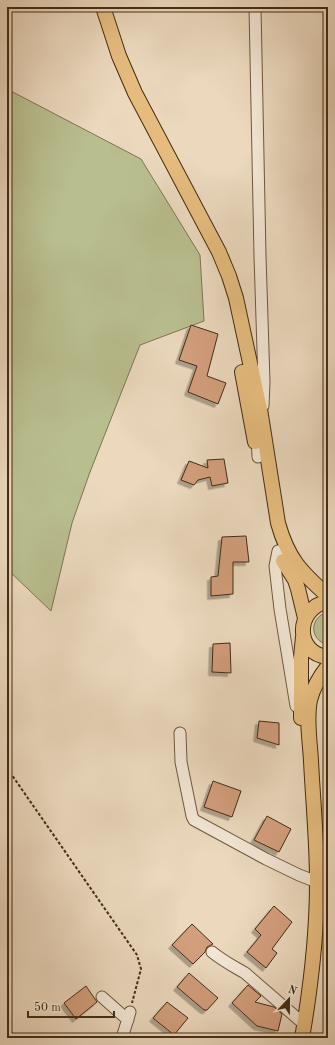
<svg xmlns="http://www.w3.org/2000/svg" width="335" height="1045" font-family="'Old Standard TT',serif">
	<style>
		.green { fill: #b9be8f; stroke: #7e7551 }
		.building { fill: #d39e7c; stroke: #442c13; filter: url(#shadow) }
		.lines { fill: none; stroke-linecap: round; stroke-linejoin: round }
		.minor-casing { stroke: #6e573e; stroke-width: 13 }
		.major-casing { stroke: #442c13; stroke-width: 16 }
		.path { stroke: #442c13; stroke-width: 2; stroke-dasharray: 3 2; stroke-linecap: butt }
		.minor { stroke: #f2e6d4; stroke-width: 11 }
		.major { stroke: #e6bc7e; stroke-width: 14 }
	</style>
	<defs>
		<filter id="shadow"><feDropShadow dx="-3.5" dy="3.5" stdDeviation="0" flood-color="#0004"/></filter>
	</defs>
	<rect width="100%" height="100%" fill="#ebd8bd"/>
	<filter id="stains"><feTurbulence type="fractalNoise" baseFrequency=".005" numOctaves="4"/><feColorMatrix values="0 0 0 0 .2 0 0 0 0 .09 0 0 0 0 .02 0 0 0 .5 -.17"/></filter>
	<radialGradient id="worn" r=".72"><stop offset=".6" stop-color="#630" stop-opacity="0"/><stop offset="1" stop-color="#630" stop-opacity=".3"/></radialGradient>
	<path class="green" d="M7,89L141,159L200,255L204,321L140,345L90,472L72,523L51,611L7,569Z
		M328,612V645C309,640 309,617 328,612Z"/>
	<path class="building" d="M191,325L218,334L207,376L226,383L218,404L188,392L197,366L179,360Z
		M224,459L228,483L212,486L210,477L198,480L194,485L181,480L189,461L208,468L207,460Z
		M246,536L249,562H233V594L211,596V577L218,576L222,537Z
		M230,643L231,673L212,672L213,644Z
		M259,721L279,723V745L257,738Z
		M213,781L241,791L232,817L204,807Z
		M267,816L291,829L279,852L254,840Z
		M274,906L292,922L272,949L277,953L266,968L247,952L261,935L255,929Z
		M192,924L213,944L207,947L205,952L193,964L172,945Z
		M189,973L218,998L207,1010H204L177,987Z
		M248,985L261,996L255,1002L274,1007L282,1014L278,1031L257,1026L232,1003Z
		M86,986L97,1002L76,1019L64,1003Z
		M167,1002L188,1018L174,1035L153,1018Z"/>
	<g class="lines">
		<defs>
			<path id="minor" d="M255,7L260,256L264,382L263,406
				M257,433L258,457
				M278,551L275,566L280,609L296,706
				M180,733L181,762L192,816L194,820L266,859L299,875L317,882
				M212,952C223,961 233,966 245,973L304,1024
				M102,997L128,1020
				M122,1038L130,1012"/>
			<path id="major" d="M103,7L119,56L135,93L219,252L229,276L236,298L260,409L278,523C288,559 301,572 328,596
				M242,372L255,442
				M283,561L295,580L298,589L305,618
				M328,601C294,609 295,654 328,657
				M301,718V657L303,637
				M302,1038C311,986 317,934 317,882C317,841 313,801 311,761C310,741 306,720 310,700C313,688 320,676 328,666"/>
		</defs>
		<use href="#minor" class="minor-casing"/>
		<use href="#major" class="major-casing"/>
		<path class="path" d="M7,768L137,955L141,969L132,1003"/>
		<use href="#minor" class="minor"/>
		<use href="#major" class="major"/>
	</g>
	<rect width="335" height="1045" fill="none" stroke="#ebd8bd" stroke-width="24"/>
	<rect x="8" y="8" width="319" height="1029" fill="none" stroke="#442c13" stroke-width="2"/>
	<rect x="12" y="12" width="311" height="1021" fill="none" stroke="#442c13"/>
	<g transform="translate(289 999) rotate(22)" stroke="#f2e6d4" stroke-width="3" paint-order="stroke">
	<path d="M0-3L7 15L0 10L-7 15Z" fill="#442c13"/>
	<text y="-6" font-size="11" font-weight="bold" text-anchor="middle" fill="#442c13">N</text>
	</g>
	<path d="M28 1011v6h86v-6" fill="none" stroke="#442c13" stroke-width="2"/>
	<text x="34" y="1011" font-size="12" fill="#442c13" stroke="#f2e6d4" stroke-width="3" paint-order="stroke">50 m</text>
	<rect width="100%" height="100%" filter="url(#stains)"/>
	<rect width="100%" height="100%" fill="url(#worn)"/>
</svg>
